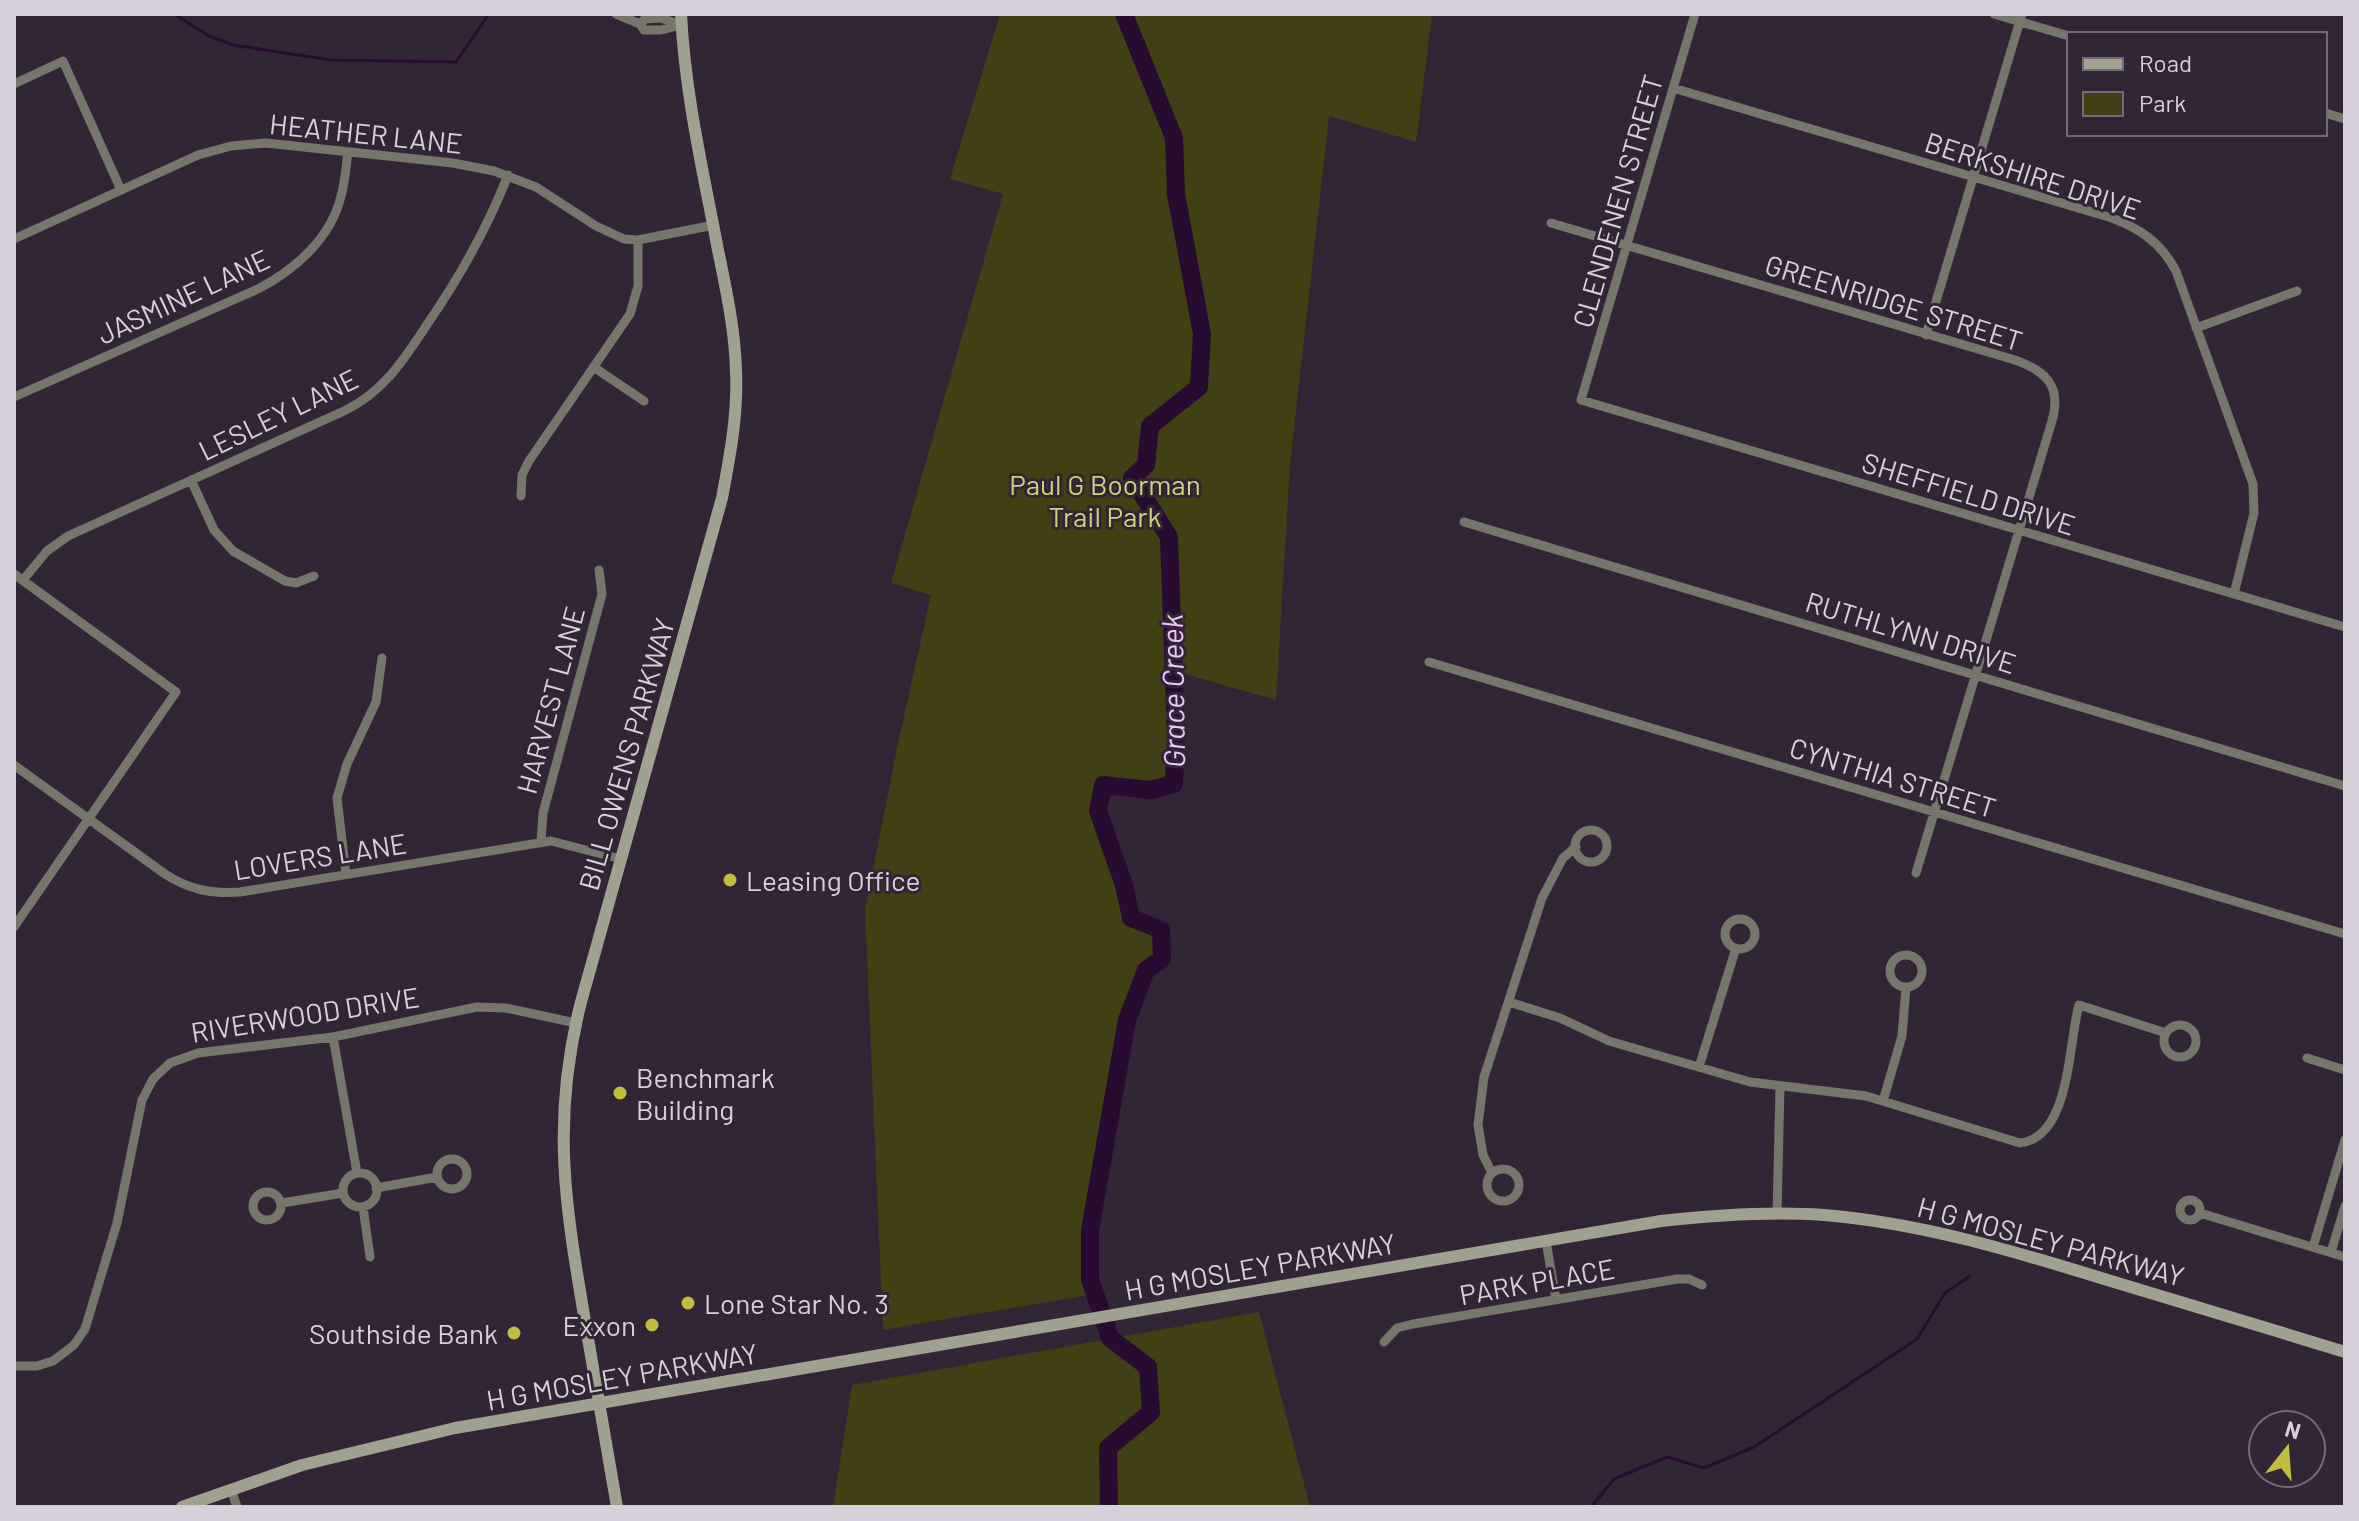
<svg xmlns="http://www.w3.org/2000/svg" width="2359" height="1521" font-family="Barlow,sans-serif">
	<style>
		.green { fill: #414015 }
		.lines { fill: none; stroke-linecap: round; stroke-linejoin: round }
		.stream { stroke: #280b30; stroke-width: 3 }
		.river { stroke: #280b30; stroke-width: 18 }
		.street { stroke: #76766c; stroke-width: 9 }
		.secondary { stroke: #a0a190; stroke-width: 12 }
		.poi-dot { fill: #c1bd3f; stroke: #322536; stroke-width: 3 }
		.labels { text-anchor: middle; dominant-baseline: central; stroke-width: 6; stroke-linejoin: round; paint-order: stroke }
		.street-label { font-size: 28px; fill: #d7cfd9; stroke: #322536 }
		.park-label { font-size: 28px; fill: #d3d17d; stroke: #322536 }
		.poi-label { font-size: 28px; fill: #d7cfd9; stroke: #322536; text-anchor: start }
		.water-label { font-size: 30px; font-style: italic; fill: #edc4fa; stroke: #322536 }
	</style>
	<rect width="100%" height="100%" fill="#322536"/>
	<path class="green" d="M1000,14H1432L1416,142L1329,116L1290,464L1276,700L1174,671L1176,733L1174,784L1151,790L1103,786L1098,811L1124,885L1130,918L1161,930L1162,959L1146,970L1127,1020L1090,1230V1279L1095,1294L883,1330L865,910L897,748L931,595L891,583L1003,194L950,179Z
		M1259,1312L1310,1507H833L852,1385Z"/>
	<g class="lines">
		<path class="stream" d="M174,14L209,36L233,45L331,60L456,62L489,14
			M1591,1507L1614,1479L1667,1457L1704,1468L1754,1447L1917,1339L1945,1293L1970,1276"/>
		<path class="river" d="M1109,1507L1108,1448L1151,1412L1148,1367L1110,1338L1090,1279V1230L1127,1020L1146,970L1162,959L1161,930L1131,918L1124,885L1098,811L1103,785L1151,790L1174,784L1176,733L1169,537L1132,478L1146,465L1150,426L1199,387L1202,334L1176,194L1174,138L1124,14"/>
		<path class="street" d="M616,14L640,24
			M1695,14L1581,400L2345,627
			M1994,14L2069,36
			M661,18L681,25L661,30H644L640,24L645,19Z
			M14,84L63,61L121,190
			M1673,88L2112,218C2141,229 2161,243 2176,271L2253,484L2254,513L2234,594
			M2325,113L2345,119
			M1551,223L2015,360C2046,371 2062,386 2052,421L1916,873
			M14,239L198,155L231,146L266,143L453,163L494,171L536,187L596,226L624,239L638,240L714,225
			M2196,328L2297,291
			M1926,335L2022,14
			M595,368L644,401
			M14,397L258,289C294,270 331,239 341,196C345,182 346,167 348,152
			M191,480L214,530L233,551L285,581L296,583L314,576
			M521,496L522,475L529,461L630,314L638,286V240
			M1464,522L2345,786
			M14,574L176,692L14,927
			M23,580L47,551L68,536L344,411C384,392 404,359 428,323C461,275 487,229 508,175
			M1429,662L2345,934
			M14,765L165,874C190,890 211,894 240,892L551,841L621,859
			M1575 846a16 16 0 1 1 32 0a16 16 0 1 1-32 0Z
			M541,842L543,813L602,594L599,570
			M346,874L337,798L347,764L376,702L382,658
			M1725 934a15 15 0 1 1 30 0a15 15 0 1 1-30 0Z
			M1890 971a16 16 0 1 1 32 0a16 16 0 1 1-32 0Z
			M1509,1002L1560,1018L1609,1041L1750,1082L1866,1096L2020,1143C2071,1137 2068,1043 2079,1005L2166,1033
			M2164 1041a16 16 0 1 1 32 0a16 16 0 1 1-32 0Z
			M333,1037L357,1173
			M2307,1058L2345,1070
			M1699,1067L1736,948
			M1883,1101L1902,1036L1906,987
			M437 1174a15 15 0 1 1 30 0a15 15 0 1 1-30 0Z
			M1487 1185a16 16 0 1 1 32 0a16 16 0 1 1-32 0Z
			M1492,1173L1483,1155L1478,1125L1484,1077L1542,898L1563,858L1576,847
			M343 1190a17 17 0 1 1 34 0a17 17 0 1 1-34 0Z
			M376,1188L437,1177
			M253 1206a14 14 0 1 1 28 0a14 14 0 1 1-28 0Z
			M2180 1210a10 10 0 1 1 20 0a10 10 0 1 1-20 0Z
			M282,1203L343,1193
			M363,1207L370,1257
			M2200,1213L2345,1257
			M1777,1214L1780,1087
			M1546,1241L1556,1300
			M2313,1247L2345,1140
			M2331,1252L2345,1206
			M1384,1342L1397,1328L1413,1324L1677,1279H1689L1702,1285
			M14,1366H37L53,1361L74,1345L85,1329L117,1223L142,1100L153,1079L170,1063L198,1053L333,1037L477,1007L506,1008L576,1023
			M231,1489L237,1507"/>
		<path class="secondary" d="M182,1507L302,1465L455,1428L1661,1221C1715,1215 1770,1211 1824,1215C1920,1223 2010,1250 2101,1278C2183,1303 2264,1327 2345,1352
			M617,1507C606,1445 596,1383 585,1321C565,1204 551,1120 581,1002L722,498C730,456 738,414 736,371C735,330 726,289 718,250C703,171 685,94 681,14"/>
	</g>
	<g class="poi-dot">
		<circle cx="730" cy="880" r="8"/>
		<circle cx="620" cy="1093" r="8"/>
		<circle cx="688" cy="1303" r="8"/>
		<circle cx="652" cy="1325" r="8"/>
		<circle cx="514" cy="1333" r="8"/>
	</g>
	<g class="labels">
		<g class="street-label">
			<text transform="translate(366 133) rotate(6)">HEATHER LANE</text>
			<text transform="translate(2033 175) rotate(18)">BERKSHIRE DRIVE</text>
			<text transform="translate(1617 201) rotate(-74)">CLENDENEN STREET</text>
			<text transform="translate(183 296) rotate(-25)">JASMINE LANE</text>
			<text transform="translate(1894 302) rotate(17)">GREENRIDGE STREET</text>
			<text transform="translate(278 414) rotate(-26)">LESLEY LANE</text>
			<text transform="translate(1969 493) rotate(17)">SHEFFIELD DRIVE</text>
			<text transform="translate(1911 632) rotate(17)">RUTHLYNN DRIVE</text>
			<text transform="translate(550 700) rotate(-75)">HARVEST LANE</text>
			<text transform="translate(626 754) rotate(-74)">BILL OWENS PARKWAY</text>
			<text transform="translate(1893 777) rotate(17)">CYNTHIA STREET</text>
			<text transform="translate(320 856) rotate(-9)">LOVERS LANE</text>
			<text transform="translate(305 1014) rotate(-9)">RIVERWOOD DRIVE</text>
			<text transform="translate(2051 1241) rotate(15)">H G MOSLEY PARKWAY</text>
			<text transform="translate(1260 1266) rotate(-10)">H G MOSLEY PARKWAY</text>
			<text transform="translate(1537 1281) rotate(-10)">PARK PLACE</text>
			<text transform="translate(622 1376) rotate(-10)">H G MOSLEY PARKWAY</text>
		</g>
		<g class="park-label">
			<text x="1105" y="484">Paul G Boorman<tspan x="1105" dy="32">Trail Park</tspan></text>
		</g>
		<g class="poi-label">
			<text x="746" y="880">Leasing Office</text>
			<text x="636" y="1077">Benchmark<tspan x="636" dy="32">Building</tspan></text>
			<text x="704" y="1303">Lone Star No. 3</text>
			<text x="636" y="1325" text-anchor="end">Exxon</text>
			<text x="498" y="1333" text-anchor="end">Southside Bank</text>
		</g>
		<g class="water-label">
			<text transform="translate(1172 691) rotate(-91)">Grace Creek</text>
		</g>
	</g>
	<rect width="2359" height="1521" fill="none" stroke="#d7cfd9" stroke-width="32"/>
	<rect x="2067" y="32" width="260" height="104" fill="#322536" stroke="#746977" stroke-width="2"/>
	<rect x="2083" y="58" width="40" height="12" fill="#a0a190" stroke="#746977" stroke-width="2"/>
	<text x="2139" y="72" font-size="24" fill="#d7cfd9">Road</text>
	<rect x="2083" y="92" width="40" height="24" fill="#414015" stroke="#746977" stroke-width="2"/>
	<text x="2139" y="112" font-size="24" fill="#d7cfd9">Park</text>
	<g transform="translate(2287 1449) rotate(17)"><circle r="38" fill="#322536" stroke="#746977" stroke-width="2"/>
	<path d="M0-6L14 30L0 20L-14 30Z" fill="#c1bd3f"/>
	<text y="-12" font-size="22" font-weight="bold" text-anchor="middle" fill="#d7cfd9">N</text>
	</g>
</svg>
